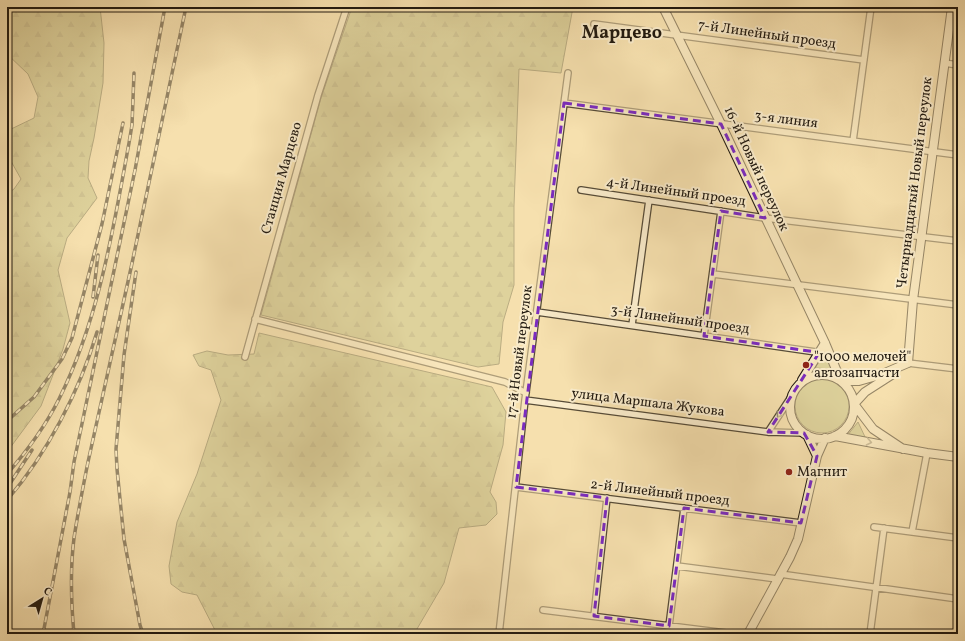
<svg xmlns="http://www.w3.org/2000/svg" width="965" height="641" font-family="Vollkorn,serif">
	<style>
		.green { fill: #c1c186; stroke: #726e4b }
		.forest { fill: url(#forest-firs); stroke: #726e4b }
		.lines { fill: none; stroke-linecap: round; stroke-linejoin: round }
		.street-casing { stroke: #574c38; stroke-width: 8 }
		.secondary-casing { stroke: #221a10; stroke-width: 10 }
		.street { stroke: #f9ebca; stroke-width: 5.5 }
		.secondary { stroke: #f9ebca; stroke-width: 8 }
		.rail-casing { stroke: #221a10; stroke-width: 3.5 }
		.rail { stroke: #f9ebca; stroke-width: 2; stroke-dasharray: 6; stroke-linecap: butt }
		.oneway { stroke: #988d76 }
		.marked { fill: none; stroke: #7b2cbf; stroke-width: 3; stroke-dasharray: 8 5; stroke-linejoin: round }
		.poi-dot { fill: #8f2418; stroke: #f9ebca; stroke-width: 1.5 }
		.labels { text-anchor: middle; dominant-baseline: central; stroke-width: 4; stroke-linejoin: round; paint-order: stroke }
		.street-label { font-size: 14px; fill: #221a10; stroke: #f9ebca }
		.poi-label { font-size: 14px; fill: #221a10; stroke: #f9ebca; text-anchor: start }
		.district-label { font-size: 18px; font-weight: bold; fill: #221a10; stroke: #f9ebca }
	</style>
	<defs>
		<pattern id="forest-firs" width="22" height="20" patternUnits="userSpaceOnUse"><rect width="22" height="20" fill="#c1c186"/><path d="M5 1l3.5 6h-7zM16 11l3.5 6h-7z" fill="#a6a573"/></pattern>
	</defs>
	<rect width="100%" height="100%" fill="#f6e0ae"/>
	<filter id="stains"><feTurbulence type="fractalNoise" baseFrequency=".005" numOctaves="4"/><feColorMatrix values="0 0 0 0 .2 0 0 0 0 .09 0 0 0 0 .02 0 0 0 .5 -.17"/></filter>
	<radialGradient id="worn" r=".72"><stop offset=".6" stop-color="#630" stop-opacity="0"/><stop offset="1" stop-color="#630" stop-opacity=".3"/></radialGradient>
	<path class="green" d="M825,352L833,369L815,368Z
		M795 406a27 27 0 1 1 54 0a27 27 0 1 1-54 0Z
		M858,422L866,439L847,436Z"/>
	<path class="forest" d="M7,7H100L104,43L103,83L94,138L89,161L88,178L97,198L67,238L58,270L70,323L63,349L41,406L7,452V250L11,243L7,232V194L14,189L21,179L7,154V131L34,118L38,97L28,74L7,54Z
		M352,7H573L561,73L519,69L514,206V285L503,322L499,364L478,367L261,315L321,98Z
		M259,333L492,387L506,412L503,445L490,492L496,502L497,514L486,525L459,528L444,583L414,634H217L197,595L182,592L171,584L169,566L177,522L197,474L221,400L211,370L199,366L193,355L207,351L228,355L254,354Z"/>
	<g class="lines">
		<defs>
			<path id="street" d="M594,24L864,60
				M944,63L958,65
				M564,103L958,155
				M853,141L871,7
				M581,190L765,218L958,241
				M713,274L958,305
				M537,312L816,352L817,356
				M255,319L505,382L526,393
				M632,325L649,200
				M704,336L721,211
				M245,357L318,95L347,7
				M908,363L958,369
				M525,400L768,432L804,433
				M768,432L791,397
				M516,487L801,523
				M874,527L958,538
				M912,532L927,453
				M677,566L777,579
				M780,574L958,599
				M543,610L734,634
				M594,616L607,498
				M669,626L684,508
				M499,634L525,400L568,73
				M870,634L884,528"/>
			<path id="secondary" d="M663,7L721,124L825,343L841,381H859L880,375L908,363
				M908,363L913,300L952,7
				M893,374L865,392L854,404L873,429L903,449
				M790 407a32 32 0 1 1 64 0a32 32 0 1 1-64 0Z
				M802,380L825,343
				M807,435L817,456
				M835,436L927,453L958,457
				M748,634L790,557L798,539L817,456L825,438"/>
		</defs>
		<use href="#street" class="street-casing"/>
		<use href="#secondary" class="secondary-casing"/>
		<use href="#street" class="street"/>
		<use href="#secondary" class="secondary"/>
		<defs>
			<path id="rail" d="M136,272L124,355L116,449L117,469L124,539L140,625L143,634
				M93,297L98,255
				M7,421L34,397L62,359L72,338L102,224L123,123
				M7,474C27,451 45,427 59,399C99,319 113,230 129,143L132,125L134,73
				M7,488L32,450
				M7,500C47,454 80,390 97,332
				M43,634L70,492L74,462L135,170L165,7
				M74,634C71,602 70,570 74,538C78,512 83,487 88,462L131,268L186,7"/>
		</defs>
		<use href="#rail" class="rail-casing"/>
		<use href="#rail" class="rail"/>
	</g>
	<defs><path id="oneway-chevron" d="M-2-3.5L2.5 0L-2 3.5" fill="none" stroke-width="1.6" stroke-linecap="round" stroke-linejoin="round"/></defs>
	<g class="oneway">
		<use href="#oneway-chevron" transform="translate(779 415) rotate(124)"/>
		<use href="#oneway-chevron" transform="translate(869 442) rotate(11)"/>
	</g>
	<path d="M0 0H965V641H0ZM564,103L721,124L765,218L721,211L704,336L816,352L817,356L768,432L804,433L817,456L801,523L684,508L669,626L594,616L607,498L516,487Z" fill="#f6e0ae" fill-opacity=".55" fill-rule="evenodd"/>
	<path class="marked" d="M564,103L721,124L765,218L721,211L704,336L816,352L817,356L768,432L804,433L817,456L801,523L684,508L669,626L594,616L607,498L516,487Z"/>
	<g class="poi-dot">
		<circle cx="806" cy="365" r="4"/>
		<circle cx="789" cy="472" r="4"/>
	</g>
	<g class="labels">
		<g class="street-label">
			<text transform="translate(767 35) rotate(8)">7-й Линейный проезд</text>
			<text transform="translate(786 120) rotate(7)">3-я линия</text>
			<text transform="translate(756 169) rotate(65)">16-й Новый переулок</text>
			<text transform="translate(282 178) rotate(-74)">Станция Марцево</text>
			<text transform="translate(915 183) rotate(-83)">Четырнадцатый Новый переулок</text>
			<text transform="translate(676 192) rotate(8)">4-й Линейный проезд</text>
			<text transform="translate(680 320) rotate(8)">3-й Линейный проезд</text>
			<text transform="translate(520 352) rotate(-83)">17-й Новый переулок</text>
			<text transform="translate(648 403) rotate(7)">улица Маршала Жукова</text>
			<text transform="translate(660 493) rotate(7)">2-й Линейный проезд</text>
		</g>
		<g class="poi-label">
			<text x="814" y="357">"1000 мелочей"<tspan x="814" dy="16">автозапчасти</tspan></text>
			<text x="797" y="472">Магнит</text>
		</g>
		<g class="district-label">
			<text x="622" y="33">Марцево</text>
		</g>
	</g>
	<rect width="965" height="641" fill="none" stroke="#f6e0ae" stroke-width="24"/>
	<rect x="8" y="8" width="949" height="625" fill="none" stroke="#221a10" stroke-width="2"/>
	<rect x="12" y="12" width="941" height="617" fill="none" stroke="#221a10"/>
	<g transform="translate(42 599) rotate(37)" stroke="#f9ebca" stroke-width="3" paint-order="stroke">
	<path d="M0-3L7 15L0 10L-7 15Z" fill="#221a10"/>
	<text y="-6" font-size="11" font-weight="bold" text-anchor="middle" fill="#221a10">С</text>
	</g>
	<rect width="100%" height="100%" filter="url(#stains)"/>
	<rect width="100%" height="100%" fill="url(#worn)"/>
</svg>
